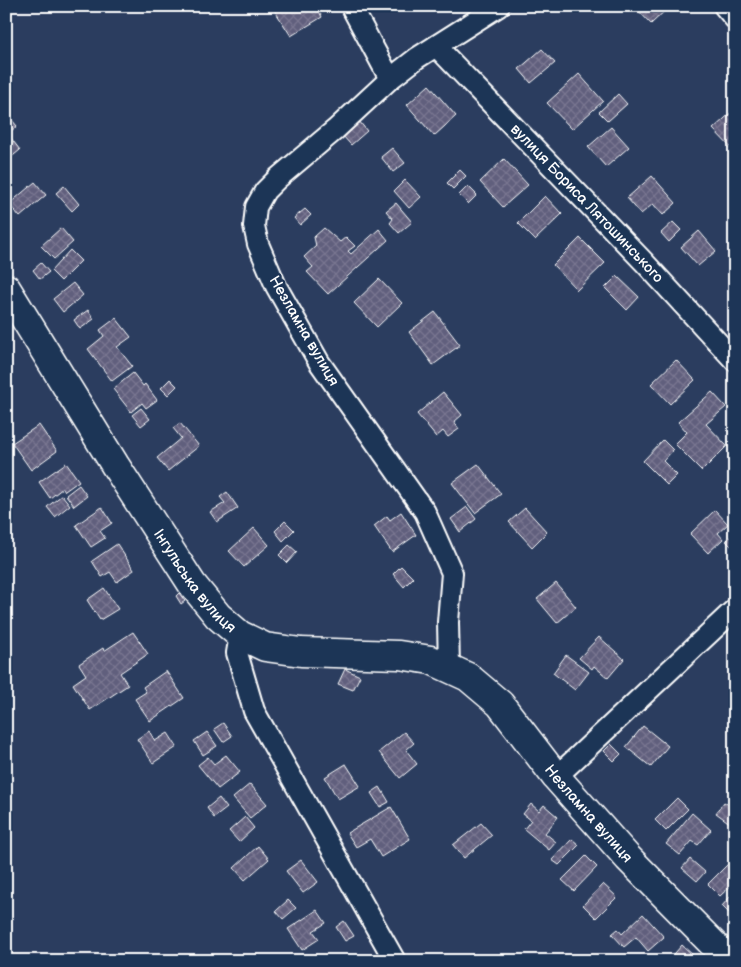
<svg xmlns="http://www.w3.org/2000/svg" width="741" height="967" font-family="'Balsamiq Sans',sans-serif">
	<style>
		.building { fill: url(#building-cross-hatch); stroke: #fff }
		.lines { fill: none; stroke-linecap: round; stroke-linejoin: round }
		.street-casing { stroke: #fff; stroke-width: 24 }
		.secondary-casing { stroke: #fff; stroke-width: 31 }
		.street { stroke: #1d3557; stroke-width: 20 }
		.secondary { stroke: #1d3557; stroke-width: 28 }
		.labels { text-anchor: middle; dominant-baseline: central; stroke-width: 4.5; stroke-linejoin: round; paint-order: stroke }
		.street-label { font-size: 15px; fill: #fff; stroke: #1d3557 }
	</style>
	<defs>
		<pattern id="building-cross-hatch" width="8" height="8" patternUnits="userSpaceOnUse" patternTransform="scale(1.25)"><rect width="8" height="8" fill="#615e7d"/><path d="M0 0l8 8M0 8l8-8" fill="none" stroke="#797690"/></pattern>
	</defs>
	<rect width="100%" height="100%" fill="#2b3d5f"/>
	<filter id="ink" filterUnits="userSpaceOnUse"><feTurbulence type="fractalNoise" baseFrequency=".02" numOctaves="2"/><feDisplacementMap in="SourceGraphic" scale="10" xChannelSelector="R" yChannelSelector="G"/><feConvolveMatrix kernelMatrix="1 2 1 2 8 2 1 2 1" color-interpolation-filters="sRGB"/></filter>
	<g filter="url(#ink)">
		<path class="building" d="M276,6H316L322,17L291,36L273,8Z
			M634,6H670L651,24Z
			M542,49L555,63L531,83L519,69Z
			M579,74L603,101L572,129L547,103Z
			M429,85L456,116L434,136L407,105Z
			M618,94L627,104L608,121L599,112Z
			M735,109V152L713,129Z
			M6,113L17,126L6,135Z
			M359,121L367,131L351,145L342,135Z
			M611,127L629,147L606,167L588,147Z
			M10,137L20,150L8,160L6,140Z
			M392,148L405,163L393,172L381,157Z
			M504,159L528,185L503,207L480,182Z
			M460,170L466,176L453,189L447,183Z
			M652,176L676,203L663,215L653,204L641,214L627,198Z
			M405,180L421,197L409,208L394,191Z
			M35,182L46,195L20,217L9,204Z
			M64,186L79,204L72,211L56,193Z
			M468,186L477,195L468,204L459,195Z
			M545,196L562,214L535,240L518,223Z
			M396,203L412,222L399,233L390,223L393,219L386,211Z
			M305,209L311,215L300,225L294,218Z
			M673,222L681,230L669,242L661,233Z
			M61,228L73,242L54,259L41,246Z
			M324,228L340,242L346,237L355,246L348,251L351,254L379,229L388,240L328,294L307,272L313,267L304,257L316,246L314,237Z
			M699,231L716,251L698,266L681,247Z
			M580,238L605,263L577,290L553,265Z
			M70,250L81,261L61,281L51,271Z
			M41,263L49,272L40,279L33,270Z
			M617,276L639,297L627,310L605,288Z
			M379,279L402,303L377,327L354,303Z
			M73,283L83,295L63,312L53,299Z
			M88,310L94,319L80,329L74,320Z
			M435,312L460,345L433,365L409,332Z
			M116,318L131,337L117,347L132,366L112,381L88,349L104,336L100,330Z
			M676,360L695,380L670,404L651,384Z
			M133,373L143,386L145,384L157,400L146,408L142,403L131,412L113,389Z
			M170,379L177,386L168,395L161,388Z
			M443,392L462,415L454,422L459,429L448,437L443,431L436,437L417,414Z
			M712,392L726,407L706,424L727,446L702,471L675,444L687,432L678,422Z
			M141,408L150,419L141,426L132,415Z
			M180,423L199,446L168,471L157,458L181,438L173,428Z
			M39,425L57,451L31,470L12,443Z
			M663,440L673,450L663,461L677,475L667,485L643,461Z
			M66,463L79,481L65,491L63,488L50,498L39,482Z
			M478,464L501,494L475,513L452,483Z
			M79,485L87,496L74,506L66,495Z
			M227,492L238,508L217,522L210,512L225,503L220,497Z
			M62,495L70,505L55,517L47,507Z
			M102,507L112,523L100,531L105,538L91,547L76,525Z
			M467,507L476,519L460,532L451,519Z
			M525,508L547,532L532,547L509,522Z
			M715,510L728,524L718,533L723,539L708,553L690,534Z
			M401,512L416,535L392,552L374,526L387,516L390,520Z
			M285,521L294,530L283,541L275,531Z
			M254,528L269,545L244,567L229,551Z
			M735,533V550L726,541Z
			M117,544L134,570L117,582L110,572L102,577L92,561Z
			M289,545L297,552L287,563L279,555Z
			M401,566L413,578L404,587L393,574Z
			M556,583L576,607L557,623L537,599Z
			M104,588L118,609L100,620L87,600Z
			M179,593L185,601L181,604L176,596Z
			M133,632L148,654L120,673L128,685L90,710L73,684L86,675L79,664L103,648L104,651Z
			M599,637L624,659L608,678L594,666L592,669L579,658Z
			M566,655L589,672L575,690L553,673Z
			M345,669L360,676L353,690L338,684Z
			M166,671L184,698L150,721L135,699L146,692L143,687Z
			M223,723L232,736L223,742L214,729Z
			M643,726L668,746L651,767L626,747Z
			M149,731L155,741L168,733L177,747L153,763L137,739Z
			M207,732L217,746L203,755L194,741Z
			M404,732L414,743L406,750L417,764L400,778L379,752Z
			M611,744L621,754L614,761L604,751Z
			M226,755L240,772L218,789L198,765L208,757L214,764Z
			M346,764L360,786L338,799L325,777Z
			M250,784L267,804L250,818L233,798Z
			M380,787L389,802L380,807L371,793Z
			M219,798L227,808L214,818L207,808Z
			M677,798L688,809L666,831L655,820Z
			M724,802L735,809V818L731,824L716,813Z
			M531,804L539,811L544,805L558,817L545,833L556,842L549,850L524,829L531,820L523,814Z
			M391,807L410,839L381,857L370,839L356,847L347,833Z
			M692,813L711,830L698,845L692,841L680,855L666,844Z
			M245,817L254,828L239,842L229,831Z
			M481,823L492,835L464,858L453,845Z
			M572,839L579,845L559,865L552,860Z
			M258,846L269,859L245,880L234,868Z
			M586,856L597,867L574,891L562,880Z
			M690,859L705,872L697,881L682,868Z
			M301,860L318,882L303,893L286,871Z
			M729,863L735,869V882L720,896L708,884Z
			M603,884L617,897L596,918L583,905Z
			M735,891V907L729,913L722,906Z
			M288,900L296,908L283,919L276,911Z
			M317,910L326,923L313,931L319,939L302,950L288,929Z
			M643,914L664,937L648,951L636,937L624,947L612,934L618,929L622,934Z
			M344,921L354,936L345,941L336,927Z
			M682,945L695,957L691,961H668Z"/>
		<g class="lines">
			<defs>
				<g id="street">
					<path d="M351,6L390,79"/>
					<path d="M724,6L735,19"/>
					<path id="s1" d="M436,46L644,262L735,361"/>
					<path d="M240,635L237,653L254,711L395,961"/>
					<path d="M449,667L448,622L452,573L425,512L319,362L276,286L258,244L254,226L256,207L265,191L278,178L335,130L390,79L417,58L499,6"/>
					<path d="M556,777L735,609"/>
				</g>
				<g id="secondary">
					<path id="s2" d="M6,288L115,465L192,584L218,616L240,635L265,647L301,652L399,655L431,660L468,677L500,704L556,777L628,858L730,961"/>
				</g>
			</defs>
			<use href="#street" class="street-casing"/>
			<use href="#secondary" class="secondary-casing"/>
			<use href="#street" class="street"/>
			<use href="#secondary" class="secondary"/>
		</g>
	</g>
	<g class="labels">
		<g class="street-label">
			<text stroke="none"><textPath href="#s1" startOffset="218">вулиця Бориса Лятошинського</textPath></text>
			<text transform="translate(304 331) rotate(60)">Незламна вулиця</text>
			<text stroke="none"><textPath href="#s2" startOffset="349">Інгульська вулиця</textPath></text>
			<text stroke="none"><textPath href="#s2" startOffset="838">Незламна вулиця</textPath></text>
		</g>
	</g>
	<rect width="741" height="967" fill="none" stroke="#1d3557" stroke-width="25"/>
	<rect x="12" y="12" width="716" height="942" fill="none" stroke="#fff" stroke-width="2" filter="url(#ink)"/>
</svg>
